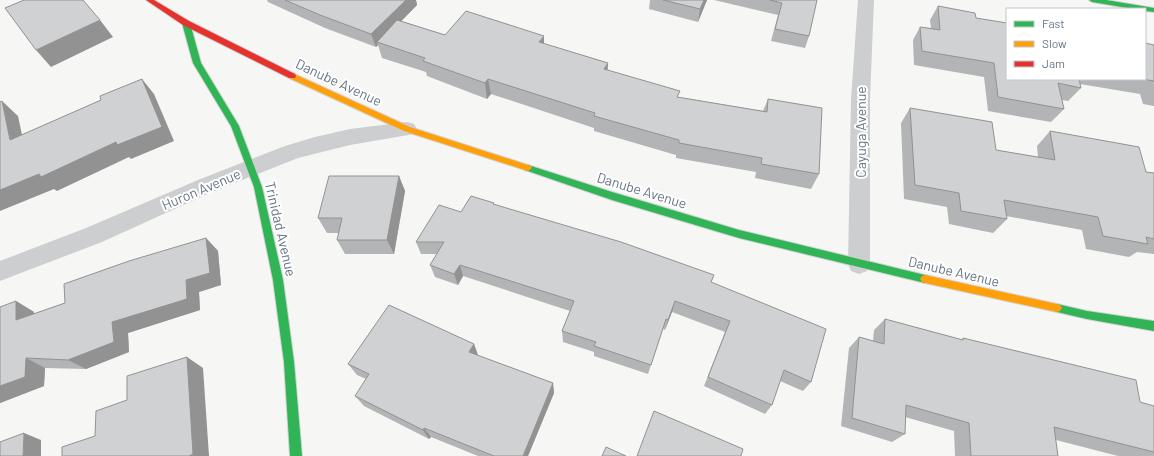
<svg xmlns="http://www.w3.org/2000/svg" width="1154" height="456" font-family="Barlow,sans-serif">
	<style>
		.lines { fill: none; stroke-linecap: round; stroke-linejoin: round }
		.fast-casing { stroke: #d2d3d4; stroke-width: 2 }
		.slow-casing { stroke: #d2d3d4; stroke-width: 2 }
		.jam-casing { stroke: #d2d3d4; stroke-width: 2 }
		.street { fill: #cccecf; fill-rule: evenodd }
		.fast { fill: #30b455; fill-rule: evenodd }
		.slow { fill: #ff9f0a; fill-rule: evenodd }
		.jam { fill: #e5322d; fill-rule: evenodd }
		.wall { fill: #b3b4b5 }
		.shaded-wall { fill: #929293 }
		.building { fill: #d0d1d2; stroke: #929293 }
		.labels { text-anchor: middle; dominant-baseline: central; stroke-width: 4; stroke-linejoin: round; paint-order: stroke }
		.street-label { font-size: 14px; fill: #667685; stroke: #fff }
	</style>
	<rect width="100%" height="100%" fill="#f6f6f5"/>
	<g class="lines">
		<defs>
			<path id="fast" d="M1089,0H1106L1154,8V12L1145,11V9H1134L1092,2Z
				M183,21H189L190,23L201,63L239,126L262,187L283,280L294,362L302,456H290L284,362L273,280L254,187L231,126L193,63L182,23Z
				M528,165L612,192L739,230L925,275L928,276L930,279L928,282L925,283L739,238L612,200L525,170L524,168Z
				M1057,304L1087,311L1154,321V331L1087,319L1057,312L1054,311L1052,308L1054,305Z"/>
			<path id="slow" d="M292,73L410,127L531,166L532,168L528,171L404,131L289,78V74Z
				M925,275L1057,304L1060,305L1062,308L1060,311L1057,312L925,283L922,282L920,279L922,276Z"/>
			<path id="jam" d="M146,0H154L189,21L295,74L296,76L295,78H289L183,25Z"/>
		</defs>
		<use href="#fast" class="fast-casing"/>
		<use href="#slow" class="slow-casing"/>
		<use href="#jam" class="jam-casing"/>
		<path class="street" d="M858,0H874L870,99V264L867,271L859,274L851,271L848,264L851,99Z
			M407,122L414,124L417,129L414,134L350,145L298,158L212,192L102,242L0,281V261L86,228L198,180L285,146L315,137L350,129Z"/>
		<use href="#fast" class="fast"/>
		<use href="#slow" class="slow"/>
		<use href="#jam" class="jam"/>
	</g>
	<path class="wall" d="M267,0H416L417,5L401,21L445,35L544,36V44L608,63L607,70L678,97L763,111L768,99L819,174L811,189L755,178L756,172L676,158V155L594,131V128L491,94L487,99L427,76L426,72L382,58L378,45L376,47L325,28L268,2Z
		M650,0H707L698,22L649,9Z
		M714,0H817L809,36L805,48L771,41L778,15Z
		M938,6L976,18L1007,79H1145L1154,45V106L1143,104L1140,94L1080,84L1081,88L1068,101L1062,100L1064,109L1051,122L988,111L984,77L914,65L913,40L920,27L931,28L930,20Z
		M910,108L996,150L1038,157L1037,146L1050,131L1146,172L1154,173V254L1137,252L1129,257L1086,249L1082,230L1006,216L1007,219L993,233L949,224L947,207L904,199L901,123Z
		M399,176L405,191L394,254H345L337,240L339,233H327L318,218Z
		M494,204L711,282L811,382L803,391L780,381L772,405L765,414L704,386L725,332L672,312L665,330L663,329L648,374L594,356V352L563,342L562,331L570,311L463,276L458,285L435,277L430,265L437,254H421L416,242Z
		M206,238L218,251L221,285L199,292L200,310L128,333L129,352L86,369L45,368L44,386L0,403L16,301L34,312V314L65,303Z
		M885,319L962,340L963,338L1140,402L1154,406V456H1118L1056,440L1058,456H955L954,431L905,417V434L892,442L841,426L849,348L859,337L873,341L874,330Z
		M474,344L478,356L553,383L554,393L528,456H478L431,437L429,439L364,406L355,396L366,379L357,375L348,364Z"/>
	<path class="shaded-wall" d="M406,0H416L417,5L380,43L377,42L378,45L376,47L371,34Z
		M704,0H707L698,22L700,9Z
		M100,20L113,37L51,67L36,50Z
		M544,36V52L539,42Z
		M608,63L607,79L604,69Z
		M142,79L154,94L174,141L131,159L129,157L57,191L54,189L0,211V190L116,142Z
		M488,79L491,94L487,99L485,83Z
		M2,101L18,116L26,154L10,140Z
		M399,176L405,191L394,254L387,240Z
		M206,238L218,251L221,285L199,292L200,310L128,333L129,352L86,369L68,360L112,322L186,280Z
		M460,265L463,276L458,285L454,274Z
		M16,301L34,312V331L16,320Z
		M675,301L672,312L665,330L668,320Z
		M474,344L478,355L473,363L469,352Z
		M187,357L203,368L209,456H189Z
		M26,358L45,368L44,386L0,403V386Z
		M553,383L554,393L528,456H523Z
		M424,428L431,437L429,439L423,430Z
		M24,433L41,440V456H23Z"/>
	<path class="building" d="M24,0H83L100,20L36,50L5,8Z
		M285,0H406L371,34L320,15Z
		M663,0H704L700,9Z
		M770,0H817L809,36L775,29L782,3Z
		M938,6L975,13L976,18L1007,23V79H1079L1081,88L1058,83L1064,109L998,97L994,63L922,51L920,27L940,30Z
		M466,11L544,36L539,42L608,63L604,69L680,91L677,97L767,112L768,99L822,108L819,174L761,164L762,158L679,143V140L594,116L595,113L488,79L485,83L423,61L425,58L377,42L397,20L445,35Z
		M1145,43L1154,45V82V81L1142,79H1145Z
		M142,79L162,127L117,145L116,142L41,177L39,174L0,190V102L2,101L10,140L101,100L100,96Z
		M910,108L992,122L996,150L1055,160L1050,131L1139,147L1146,172L1154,173V239L1146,237L1148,244L1103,236L1098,217L1004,200L1007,219L961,211L959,193L915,185Z
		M329,176H399L387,240H337L342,218H318Z
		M471,196L494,203L493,204L621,242L714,275L711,282L826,329L811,382L784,370L772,405L708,377L730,321L675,301L668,320L666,319L651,365L594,346L596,342L562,331L574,301L460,265L454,274L430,265L444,242H416L439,205L461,212Z
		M206,238L210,273L186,280L187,299L112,322L114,342L68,360L26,358L25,377L0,386V307L16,301V320L65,303L64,284L129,261Z
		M389,305L474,344L469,352L553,383L523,456H494L424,428L423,430L355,396L369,374L348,364Z
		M885,319L963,340V338L1136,380L1140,402L1154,406V452L1054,427L1058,456H971L969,423L906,405L905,434L852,418L859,337L884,344Z
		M187,357L193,454L189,456H62V447L95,436L96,411L127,400V376Z
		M654,411L743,449L741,456H637Z
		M24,433L23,456H0V442Z
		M606,447L626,456H602Z"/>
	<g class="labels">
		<g class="street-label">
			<text transform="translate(339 82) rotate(25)">Danube Avenue</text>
			<text transform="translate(860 132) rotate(-90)">Cayuga Avenue</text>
			<text transform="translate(201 189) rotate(-23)">Huron Avenue</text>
			<text transform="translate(642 190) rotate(17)">Danube Avenue</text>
			<text transform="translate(281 229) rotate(77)">Trinidad Avenue</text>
			<text transform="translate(954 271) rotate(13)">Danube Avenue</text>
		</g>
	</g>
	<rect x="1006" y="8" width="140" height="72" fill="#ffffff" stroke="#c2c8ce"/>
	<rect x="1014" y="21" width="20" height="6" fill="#30b455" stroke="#c2c8ce"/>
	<text x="1042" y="28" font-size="12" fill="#667685">Fast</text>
	<rect x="1014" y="41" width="20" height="6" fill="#ff9f0a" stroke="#c2c8ce"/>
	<text x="1042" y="48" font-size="12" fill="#667685">Slow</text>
	<rect x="1014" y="61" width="20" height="6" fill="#e5322d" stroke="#c2c8ce"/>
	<text x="1042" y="68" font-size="12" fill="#667685">Jam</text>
</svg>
